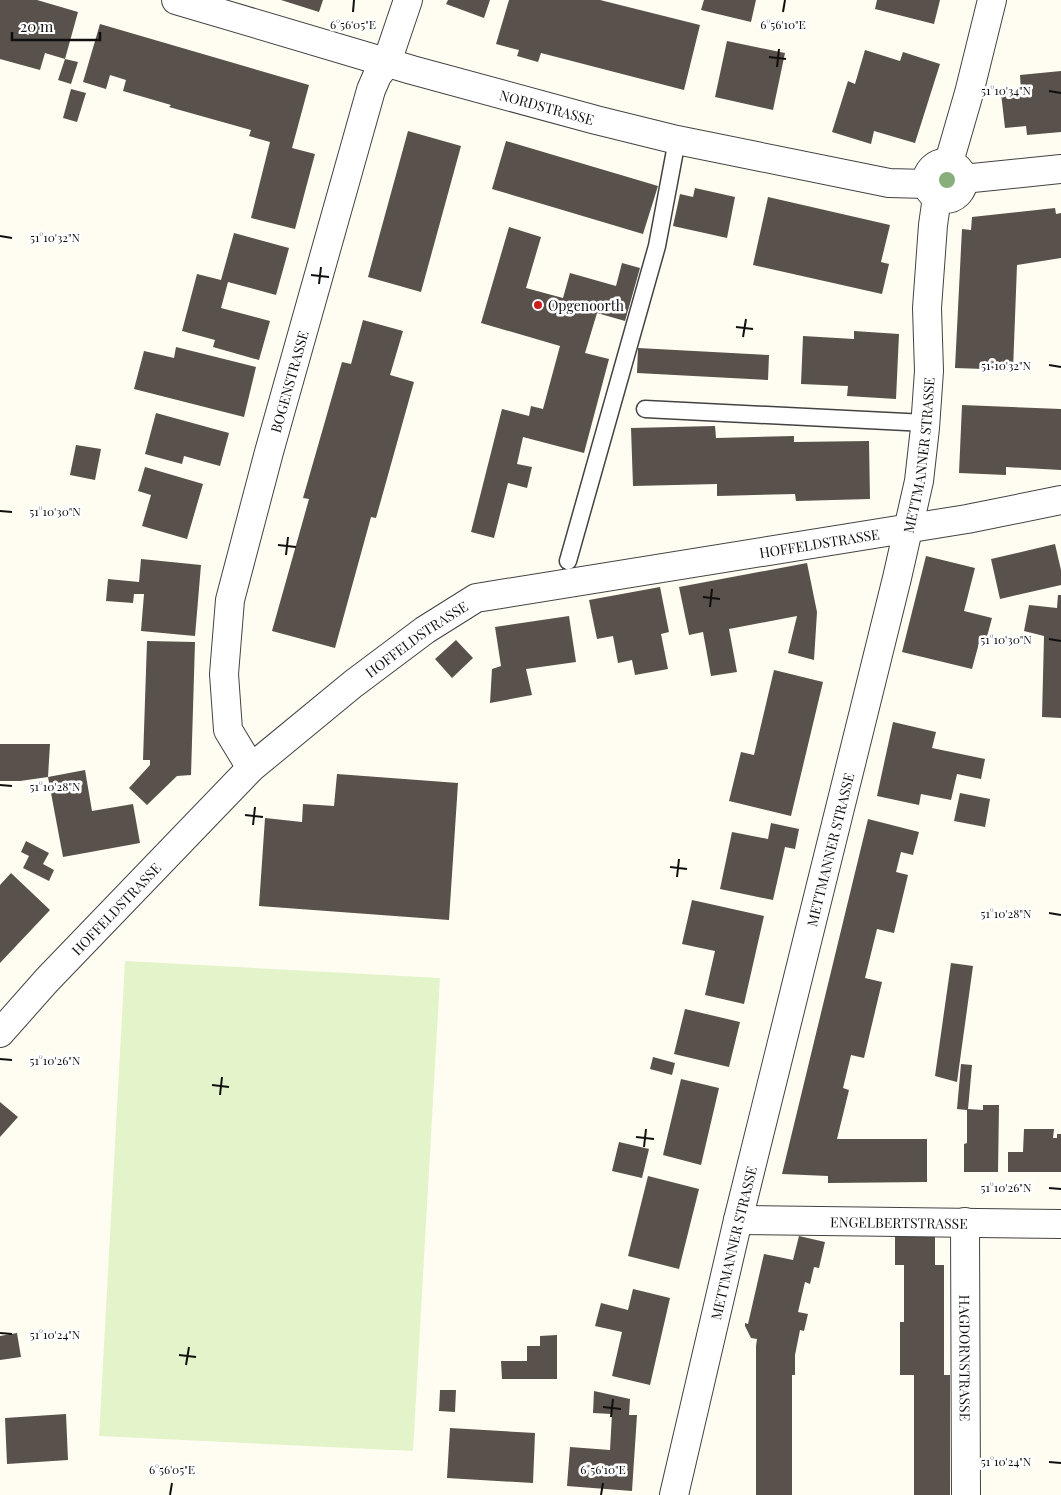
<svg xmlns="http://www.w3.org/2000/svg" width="1061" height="1495" font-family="'Playfair Display',serif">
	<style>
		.pitch { fill: #e3f4ca }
		.building { fill: #59514b }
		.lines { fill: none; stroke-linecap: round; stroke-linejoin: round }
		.service-casing { stroke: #424242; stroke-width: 19 }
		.minor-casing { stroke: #424242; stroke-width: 30 }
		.service { stroke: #fff; stroke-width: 16 }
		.minor { stroke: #fff; stroke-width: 28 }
		.tree { fill: #88ae7b }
		.ticks { fill: none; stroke: #0f0f0f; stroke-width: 2 }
		.poi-dot { fill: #cb1d1c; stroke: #fff; stroke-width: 2 }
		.labels { text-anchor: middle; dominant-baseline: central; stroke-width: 5; stroke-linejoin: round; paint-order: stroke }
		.street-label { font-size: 14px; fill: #0f0f0f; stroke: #fff }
		.poi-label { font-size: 14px; fill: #0f0f0f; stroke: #fff; text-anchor: start }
		.ticks-label { font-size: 12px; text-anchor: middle; fill: #0f0f0f; stroke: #fff; stroke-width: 5; stroke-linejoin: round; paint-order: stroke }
	</style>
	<rect width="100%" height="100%" fill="#fffdf2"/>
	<path class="pitch" d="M125,961L440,978L413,1451L99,1436Z"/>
	<path class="building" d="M0,0H37L78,12L65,59L45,53L40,70L0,59Z
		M281,0H323L319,12Z
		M448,0H490L484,18L446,4Z
		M509,0H600L700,25L684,90L541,53L538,62L517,56L519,50L496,44Z
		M704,0H756L751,22L701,10Z
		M877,0H940L934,24L875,9Z
		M100,24L309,85L292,148L315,154L295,229L251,218L270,142L249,136L251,130L169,107L171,105L123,91L126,80L110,75L106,89L83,82Z
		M727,41L785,53L773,110L715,97Z
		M865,50L900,61L903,52L940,64L915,143L874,131L871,144L832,132L848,81L855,84Z
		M65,59L78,62L71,84L58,80Z
		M1061,71V132L1027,135L1026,126L1005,128L1001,93L1021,91L1020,75Z
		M71,89L86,93L77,122L63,118Z
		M408,131L461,146L421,292L368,277Z
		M506,141L658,186L643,234L492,189Z
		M695,188L735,197L727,238L673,226L680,194L693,197Z
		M768,197L890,225L881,262L889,264L882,294L753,265Z
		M1055,208L1056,214L1061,213V258L1017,265L1013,370L955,368L962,229L971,230L972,217Z
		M509,227L541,237L526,288L563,298L570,273L616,286L622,263L640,268L625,321L597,313L585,353L609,359L584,453L523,437L517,464L532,467L527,488L508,483L494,538L471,532L502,409L529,416L531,406L543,409L560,346L481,323Z
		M234,233L289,248L276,295L228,282L221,308L270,321L259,360L213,347L215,340L182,331L197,274L221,280Z
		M363,320L403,331L390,375L414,382L376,518L371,517L335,648L272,631L309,499L303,498L342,362L351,364Z
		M854,331L899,334L896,399L847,396L848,386L801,384L803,336L854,339Z
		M176,347L256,367L244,417L134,389L144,351L174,358Z
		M638,348L769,355L768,380L637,373Z
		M962,405L1061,409V470L1006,467V475L959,473Z
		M156,413L229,433L220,466L184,456L182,464L145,454Z
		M715,426L716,438L794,436V442L869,441L870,499L796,501L795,494L717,496V484L633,486L631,428Z
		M76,445L101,449L95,480L70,475Z
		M145,467L203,484L187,539L142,526L151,495L138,491Z
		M1055,544L1061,570V585L1000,599L991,559Z
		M926,556L975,568L964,611L992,618L985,644L979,643L972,669L902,652Z
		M141,559L201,565L195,636L141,631L144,594H134L133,603L106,601L108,579L139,582Z
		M807,563L817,612L814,660L788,653L797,616L729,629L737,672L711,676L703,632L689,635L679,587Z
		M660,587L669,632L661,634L668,669L635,675L632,660L618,663L613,636L597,639L589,600Z
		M1058,595H1061V718L1042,717L1044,636L1024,631L1029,605L1057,608Z
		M569,616L576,662L526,669L532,695L490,703L492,669L501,666L495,627Z
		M456,640L473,658L452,678L435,659Z
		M147,641L195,642L191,775L177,776L147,805L129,788L150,765V760H143Z
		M774,670L823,682L791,816L729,801L741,752L754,755Z
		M893,722L936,732L932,748L985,759L981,779L957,774L951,800L921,794L919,805L877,796Z
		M0,744H50L48,777L85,770L92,811L133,804L140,843L63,857L48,777L20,781H0Z
		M337,774L458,783L449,920L259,906L265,818L302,822L303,804L334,806Z
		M960,793L990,799L985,827L954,821Z
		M868,819L919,832L913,855L901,852L896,872L908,875L894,933L877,929L865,978L882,982L864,1058L851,1055L843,1088L849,1090L837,1139H927V1182L828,1183V1176L782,1174Z
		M771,823L799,829L795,849L785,847L773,900L720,889L732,832L768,839Z
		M26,841L49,853L43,864L54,870L49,881L23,868L29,856L21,852Z
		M11,873L50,910L0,963V885Z
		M692,900L764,916L744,1004L705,995L715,951L682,944Z
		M951,963L973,966L957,1082L935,1076Z
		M685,1009L740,1022L729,1067L674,1054Z
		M653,1057L675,1063L672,1075L650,1069Z
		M961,1064L972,1065L968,1109L983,1110V1105H999L998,1172H964V1144L967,1143V1110L957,1109Z
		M681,1079L719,1088L701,1165L663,1155Z
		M0,1102L18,1117L0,1137Z
		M1024,1129H1054L1053,1138H1057V1134H1061V1172H1008V1152H1023Z
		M619,1142L649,1149L642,1178L612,1171Z
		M648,1176L699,1189L679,1269L628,1256Z
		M799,1236L825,1242L819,1268L814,1267L810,1284L805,1282L798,1312L808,1314L804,1331L800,1330L795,1355V1375H792V1495H756V1346L757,1339L751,1338L745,1326V1323L748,1324L764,1254L793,1260Z
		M895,1236H935V1265H944V1375H950V1495H914V1375H900V1322H904V1265H895Z
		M633,1289L670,1298L650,1385L612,1376L622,1332L595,1326L601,1303L628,1310Z
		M17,1333L21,1357L0,1360V1336Z
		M557,1335V1379H502L501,1361H527V1346H540V1336Z
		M440,1390H456L455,1412L439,1411Z
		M594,1391L630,1399L629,1415H637L632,1491L567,1486L570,1447L610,1450L612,1414L593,1413Z
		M66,1414L68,1460L7,1464L5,1418Z
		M450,1428L535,1433L533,1483L447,1478Z"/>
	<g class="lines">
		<defs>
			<path id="service" d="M645,409L926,423
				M568,561L657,246L677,140"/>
			<g id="minor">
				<path id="s1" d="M176,0L412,70L596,120L677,140L889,183L926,184"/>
				<path d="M949,162L969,93L992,0"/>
				<circle cx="945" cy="181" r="18"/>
				<path d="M963,179L1061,169"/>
				<path id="s2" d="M251,768L228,730L224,674L230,600L269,452L371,90L377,76L387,62L408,0"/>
				<path id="s3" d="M0,1033L47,980L251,768L353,684L425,630L476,598L967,519L1061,500"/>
				<path id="s4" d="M738,1220L1061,1224"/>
				<path id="s5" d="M965,1222L966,1495"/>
				<path id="s6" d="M674,1495L738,1220L897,578L919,481L925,428L929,371L927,308L933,225L937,197"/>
			</g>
		</defs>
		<use href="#service" class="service-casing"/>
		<use href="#minor" class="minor-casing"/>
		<use href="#service" class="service"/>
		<use href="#minor" class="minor"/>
	</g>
	<circle class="tree" cx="947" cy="180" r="8"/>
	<path class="ticks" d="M353,12L354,0M783,12L785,0M769,57L786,59M777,67L779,49M1049,91L1061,93M0,236L12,238M311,275L329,277M319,284L321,267M736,327L753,329M743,337L746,319M1049,365L1061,367M0,511L12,512M278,545L296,547M286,555L288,537M703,597L720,599M710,607L712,589M1049,639L1061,641M0,785L12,786M245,815L263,817M253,825L255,807M670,867L687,869M677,877L679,859M1049,913L1061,915M0,1059L12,1060M212,1085L229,1087M220,1095L222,1077M636,1137L654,1139M644,1147L646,1129M1049,1188L1061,1189M0,1333L12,1334M179,1355L196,1357M186,1365L189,1347M603,1407L621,1409M611,1417L613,1399M1049,1462L1061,1463M170,1495L172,1483M601,1495L603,1483"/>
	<circle class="poi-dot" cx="538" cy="305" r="5"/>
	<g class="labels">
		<g class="street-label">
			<text stroke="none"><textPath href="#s1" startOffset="386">NORDSTRASSE</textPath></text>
			<text stroke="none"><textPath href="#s2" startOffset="401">BOGENSTRASSE</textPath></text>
			<text stroke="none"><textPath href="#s6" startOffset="1069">METTMANNER STRASSE</textPath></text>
			<text stroke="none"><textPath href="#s3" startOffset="995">HOFFELDSTRASSE</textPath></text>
			<text stroke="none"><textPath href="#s3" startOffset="575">HOFFELDSTRASSE</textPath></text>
			<text stroke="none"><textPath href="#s6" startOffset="664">METTMANNER STRASSE</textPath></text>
			<text stroke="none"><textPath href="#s3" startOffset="170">HOFFELDSTRASSE</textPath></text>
			<text stroke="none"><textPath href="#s4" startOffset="161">ENGELBERTSTRASSE</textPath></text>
			<text stroke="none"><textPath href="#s6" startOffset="259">METTMANNER STRASSE</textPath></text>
			<text stroke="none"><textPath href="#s5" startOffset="136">HAGDORNSTRASSE</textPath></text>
		</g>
		<g class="poi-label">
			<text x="548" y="305">Opgenoorth</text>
		</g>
	</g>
	<g class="ticks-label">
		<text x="353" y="29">6°56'05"E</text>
		<text x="783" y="29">6°56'10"E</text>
		<text x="1006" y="95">51°10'34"N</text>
		<text x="55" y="242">51°10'32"N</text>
		<text x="1006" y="370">51°10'32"N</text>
		<text x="55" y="516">51°10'30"N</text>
		<text x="1006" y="644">51°10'30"N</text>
		<text x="55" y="791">51°10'28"N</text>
		<text x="1006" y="918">51°10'28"N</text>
		<text x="55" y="1065">51°10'26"N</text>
		<text x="1006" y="1192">51°10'26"N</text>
		<text x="55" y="1339">51°10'24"N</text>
		<text x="1006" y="1466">51°10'24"N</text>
		<text x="172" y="1474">6°56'05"E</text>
		<text x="603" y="1474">6°56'10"E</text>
	</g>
	<path d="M12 32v8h88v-8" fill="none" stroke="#0f0f0f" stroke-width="2.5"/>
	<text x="20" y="32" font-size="15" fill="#0f0f0f" stroke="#ffffff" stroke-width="4" paint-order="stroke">20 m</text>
</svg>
